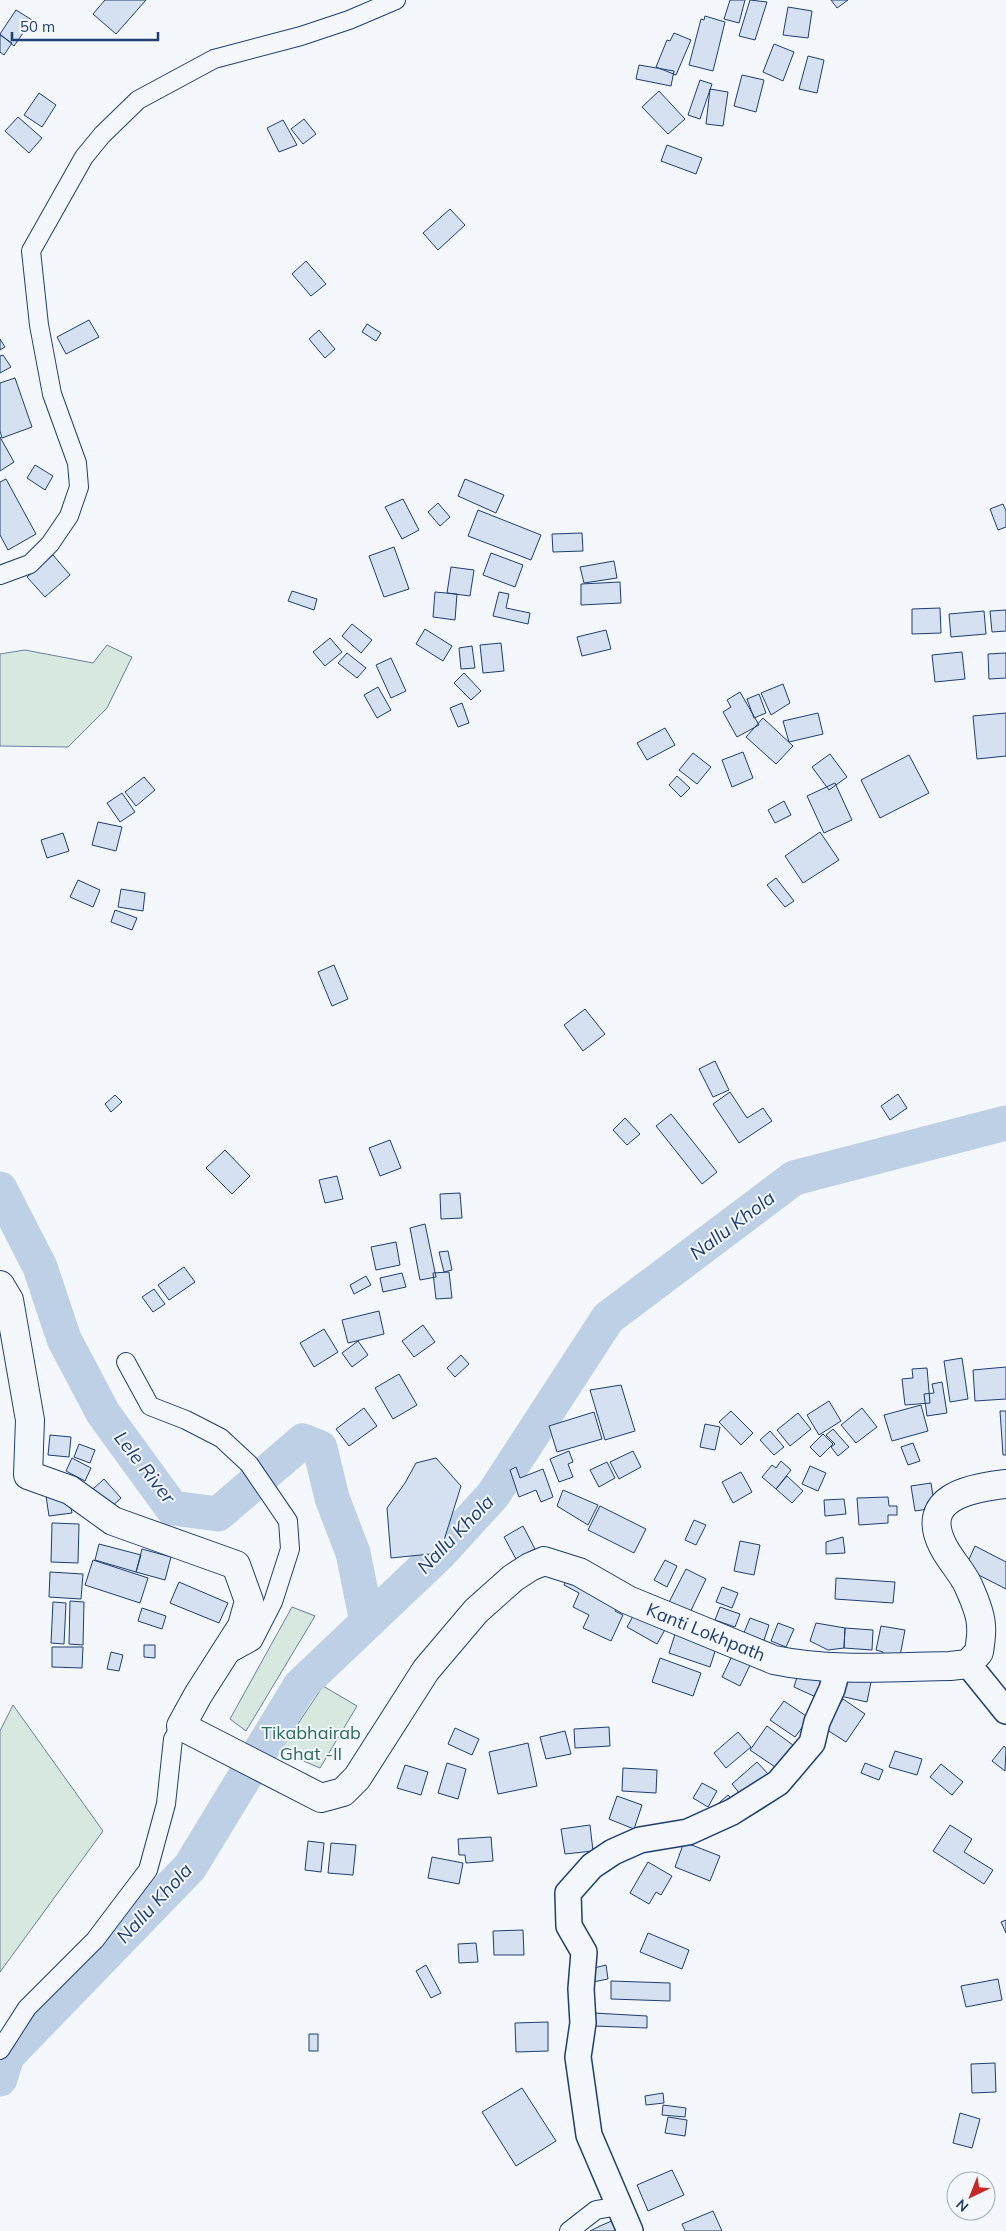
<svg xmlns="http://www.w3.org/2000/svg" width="1006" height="2231" font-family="Mulish,sans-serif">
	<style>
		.green { fill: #d7e8df; stroke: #687fa3 }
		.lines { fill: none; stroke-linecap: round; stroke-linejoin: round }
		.river { stroke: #bed0e5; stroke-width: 35 }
		.building { fill: #d5e0f0; stroke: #1d3f73 }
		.street-casing { stroke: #1d3f73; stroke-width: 20 }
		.secondary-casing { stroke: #1d3f73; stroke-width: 28 }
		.primary-casing { stroke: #1d3f73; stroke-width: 30 }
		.street { stroke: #f4f7fb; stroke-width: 18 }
		.secondary { stroke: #f4f7fb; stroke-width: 25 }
		.primary { stroke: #f4f7fb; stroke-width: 28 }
		.labels { text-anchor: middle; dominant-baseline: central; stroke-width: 4; stroke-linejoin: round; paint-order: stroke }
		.street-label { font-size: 18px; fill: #1d3f73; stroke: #f4f7fb }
		.park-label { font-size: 18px; fill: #2c6c60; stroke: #f4f7fb }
		.water-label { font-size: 19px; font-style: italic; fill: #1d3f73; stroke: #f4f7fb }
	</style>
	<rect width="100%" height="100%" fill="#f4f7fb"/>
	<path class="green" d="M107,645L132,657L107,708L68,747L0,746V654L25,650L93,663Z
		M292,1607L315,1616L246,1731L230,1719Z
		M323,1686L357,1706L320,1768L280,1751Z
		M13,1705L103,1831L0,1972V1731Z"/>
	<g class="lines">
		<path class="river" d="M0,1189L40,1267L64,1339L103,1413L172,1508L218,1514L303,1441L320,1448L332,1498L353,1553L367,1622
			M0,2079L7,2056L190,1867L300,1686L440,1553L493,1495L608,1318L794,1178L1006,1123"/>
	</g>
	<path class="building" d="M105,0H146L116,34L93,14Z
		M730,0H745L739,23L724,19Z
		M750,0L767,2L755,40L739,36Z
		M831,0H848L837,8Z
		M788,7L812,11L808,38L783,35Z
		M16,10L32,20L14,46L0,34Z
		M705,16L725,22L713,71L689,65L701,19L704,20Z
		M674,33L691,40L676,75L656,67L667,40L670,41Z
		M0,35L12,43L4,55L0,52Z
		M774,44L794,52L783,81L763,72Z
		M808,56L824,60L817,93L799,89Z
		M639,65L674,71L671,86L636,79Z
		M742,75L764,80L756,112L734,106Z
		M700,80L712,84L700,119L688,115Z
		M710,89L728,92L723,126L706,124Z
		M659,91L685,119L668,134L642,107Z
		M39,93L56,105L42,127L24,115Z
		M18,117L42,138L29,153L5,131Z
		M304,119L316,134L303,144L291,129Z
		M283,120L297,145L279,152L267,128Z
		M667,145L702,158L696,174L661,161Z
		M450,209L465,225L438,250L423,233Z
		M306,261L326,284L311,296L292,274Z
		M89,320L99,337L66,354L57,337Z
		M367,324L381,333L376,341L362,332Z
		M319,330L335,349L325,358L309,339Z
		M0,339L5,347L0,350Z
		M3,355L11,367L0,373V356Z
		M15,378L32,427L2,438L0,431V383Z
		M0,437L14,462L0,471Z
		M35,465L53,476L45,490L27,478Z
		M6,479L36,534L8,550L0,535V482Z
		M465,479L504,495L496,513L458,496Z
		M403,499L419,530L402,539L385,507Z
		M438,503L450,517L440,526L428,512Z
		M1003,504L1006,511V527L998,530L990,509Z
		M478,510L541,535L531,560L468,536Z
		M582,533L583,551L553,552L552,534Z
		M394,547L409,589L384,597L369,556Z
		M491,553L523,565L515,587L483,575Z
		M53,555L70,575L45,597L27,577Z
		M614,561L617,578L584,583L580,567Z
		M451,567L474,570L470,596L447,593Z
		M620,582L621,603L581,605V584Z
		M292,591L317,599L314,610L288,601Z
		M435,592L457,594L455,620L433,617Z
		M499,592L509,594L506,608L530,613L528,624L493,616Z
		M940,608L941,633L912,634V609Z
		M1006,610V631L992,632L990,611Z
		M984,611L986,634L951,637L949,614Z
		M352,624L372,640L361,653L342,636Z
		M425,629L452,646L443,661L416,644Z
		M606,630L611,649L582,656L577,637Z
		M330,638L342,652L325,666L313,652Z
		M501,643L504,671L483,673L480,645Z
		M472,646L475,668L461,669L459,648Z
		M962,652L965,679L935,682L932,655Z
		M347,653L366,668L357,678L338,663Z
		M1006,653V678L989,679L988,654Z
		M391,658L406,691L391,698L376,665Z
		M464,673L481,691L471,700L454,683Z
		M783,684L790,703L771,715L761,693Z
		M378,687L391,710L377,718L364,695Z
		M740,692L759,725L737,737L723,712L731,707L727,700Z
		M759,694L766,713L754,718L747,699Z
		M462,703L469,723L458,727L450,708Z
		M818,713L823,734L789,742L783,721Z
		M1006,713V756L977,759L973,716Z
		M763,718L793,746L776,764L746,737Z
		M665,728L675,745L647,760L637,743Z
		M743,752L753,778L732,787L722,760Z
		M693,753L711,767L697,784L679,770Z
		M830,754L847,777L829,790L812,767Z
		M909,755L929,793L880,818L861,780Z
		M677,776L690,788L681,797L669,785Z
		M144,777L155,790L136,806L125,792Z
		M835,783L852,820L824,833L807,796Z
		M122,793L135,812L120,822L107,803Z
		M784,801L791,815L775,823L768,810Z
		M98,822L122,827L116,851L92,845Z
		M820,832L839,860L803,883L785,856Z
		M63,833L69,851L47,858L41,840Z
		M776,878L794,901L785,907L767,885Z
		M78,880L100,890L93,907L70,897Z
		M121,889L145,893L143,911L118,907Z
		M115,910L137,918L132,930L111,922Z
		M334,965L348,999L332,1006L318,972Z
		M585,1009L605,1034L583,1051L564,1025Z
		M715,1061L729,1090L713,1097L699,1069Z
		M730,1092L747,1118L763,1108L772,1121L739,1143L713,1104Z
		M898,1094L907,1108L890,1120L881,1106Z
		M115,1095L122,1102L111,1112L105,1104Z
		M671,1114L717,1172L702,1184L656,1126Z
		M625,1118L640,1134L627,1145L613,1130Z
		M390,1140L401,1168L380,1176L369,1148Z
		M225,1150L250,1176L232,1194L206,1168Z
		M337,1176L343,1199L325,1203L319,1180Z
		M460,1193L462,1218L441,1219L440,1194Z
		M425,1224L436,1277L420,1280L410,1228Z
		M396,1242L400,1265L376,1270L371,1247Z
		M448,1251L452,1270L444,1272L439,1252Z
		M184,1267L195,1282L169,1300L158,1285Z
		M449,1272L452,1298L436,1299L433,1273Z
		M402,1273L406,1287L383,1292L380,1278Z
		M366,1276L371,1285L354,1294L350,1285Z
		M154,1289L165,1304L153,1312L142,1297Z
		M379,1311L384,1334L348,1343L342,1320Z
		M423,1325L435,1342L414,1357L402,1341Z
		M324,1329L338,1352L314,1367L300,1343Z
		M358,1341L368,1355L352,1367L342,1353Z
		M461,1355L469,1364L455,1377L447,1368Z
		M962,1358L968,1399L950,1402L944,1361Z
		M1006,1367V1399L975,1401L973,1370Z
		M927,1368L930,1403L905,1405L902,1379L913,1378L912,1369Z
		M399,1374L417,1405L393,1419L375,1388Z
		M942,1382L947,1413L927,1416L924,1394L934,1393L932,1384Z
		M621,1385L635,1431L605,1440L590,1390Z
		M829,1401L841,1421L819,1435L807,1415Z
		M921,1405L928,1431L892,1441L884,1415Z
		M364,1408L377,1426L349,1446L336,1429Z
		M862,1408L877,1427L856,1443L841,1425Z
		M731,1411L753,1433L741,1445L719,1422Z
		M1000,1411H1006V1455H1003Z
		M594,1412L602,1439L557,1452L549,1426Z
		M798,1413L811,1429L790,1446L777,1430Z
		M705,1424L720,1427L715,1450L700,1447Z
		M833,1429L849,1447L838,1456L831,1447L835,1444L826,1435Z
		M770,1431L784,1447L774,1455L760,1440Z
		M823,1434L833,1444L820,1457L810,1447Z
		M50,1435L71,1437L69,1457L48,1455Z
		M913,1443L920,1461L908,1465L901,1447Z
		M79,1444L95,1450L90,1463L74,1457Z
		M569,1451L573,1462L568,1464L573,1477L559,1482L550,1459Z
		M633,1451L641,1467L619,1479L610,1462Z
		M72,1458L91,1468L85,1481L66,1471Z
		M436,1458L461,1486L440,1553L391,1558L387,1508L405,1483L416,1463Z
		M781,1461L791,1470L776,1489L762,1477L772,1465L776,1468Z
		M607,1462L615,1478L599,1487L590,1470Z
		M810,1466L826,1473L818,1491L802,1484Z
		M516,1467L520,1478L543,1469L553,1497L541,1502L536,1490L519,1497L510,1470Z
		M741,1472L752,1492L733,1503L722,1482Z
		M787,1476L803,1491L792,1503L776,1489Z
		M104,1479L121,1498L109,1509L92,1490Z
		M931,1483L935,1508L915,1511L911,1486Z
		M563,1490L598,1505L588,1525L557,1506Z
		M68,1492L72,1513L49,1516L46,1496Z
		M888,1497L889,1506H897V1515H888V1523L859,1525L857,1498Z
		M844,1499L846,1514L825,1516L824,1500Z
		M600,1506L646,1529L634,1553L588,1530Z
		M694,1520L706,1525L696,1545L685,1540Z
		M52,1523L79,1524L78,1563L51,1562Z
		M523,1526L535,1549L516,1559L504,1537Z
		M843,1537L845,1553L826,1554V1542Z
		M740,1541L760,1545L754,1575L734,1571Z
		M99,1544L141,1555L136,1572L95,1560Z
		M975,1546L1006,1562V1589L965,1568Z
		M142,1549L171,1557L165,1580L136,1572Z
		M93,1560L148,1578L140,1603L85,1585Z
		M665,1560L677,1566L667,1587L654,1580Z
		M686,1569L706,1579L686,1621L665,1610Z
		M50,1572L83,1574L81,1599L49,1597Z
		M569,1574L620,1599L615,1611L623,1615L611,1641L583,1628L589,1615L573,1607L579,1593L564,1585Z
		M836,1578L895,1582L893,1603L835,1599Z
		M179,1582L228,1603L219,1623L170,1603Z
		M722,1587L738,1593L732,1608L716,1602Z
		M70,1601L84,1602L83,1645L69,1644Z
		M53,1602L66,1603L64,1644L51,1643Z
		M720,1607L740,1614L735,1627L715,1620Z
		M142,1608L166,1616L162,1629L138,1621Z
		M637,1609L667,1626L657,1644L627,1627Z
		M750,1618L769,1625L763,1643L743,1635Z
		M778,1623L794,1629L786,1647L771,1641Z
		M816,1623L845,1628L844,1648L828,1650L810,1641Z
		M678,1625L719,1639L710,1667L669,1653Z
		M881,1626L905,1630L899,1661L882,1657L883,1652L876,1650Z
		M845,1628L873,1630L872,1650L844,1648Z
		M144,1645H155V1658L144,1657Z
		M52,1647H83L82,1668L52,1667Z
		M111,1652L123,1655L119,1671L107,1669Z
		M733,1654L751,1663L740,1686L722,1677Z
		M660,1658L701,1673L693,1696L652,1682Z
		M799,1670L827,1679L818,1698L794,1687Z
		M845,1671L872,1677L867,1702L840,1696Z
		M843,1699L865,1714L846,1742L824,1728Z
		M784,1701L809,1718L795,1737L770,1720Z
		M767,1726L797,1748L781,1771L750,1750Z
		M609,1727L610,1746L575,1748L574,1729Z
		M455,1728L479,1739L472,1755L448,1744Z
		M565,1731L571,1754L546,1759L540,1737Z
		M738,1732L751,1747L726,1768L714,1753Z
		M528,1743L537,1786L498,1794L489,1752Z
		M1004,1746L1006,1748L1005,1771L992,1761Z
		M895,1751L922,1759L917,1775L889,1767Z
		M757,1762L770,1776L744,1799L732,1784Z
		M447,1763L466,1769L458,1799L438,1793Z
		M865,1763L883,1770L879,1780L861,1773Z
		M941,1764L963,1782L952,1795L930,1777Z
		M405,1765L428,1772L421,1795L397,1788Z
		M623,1768L657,1770L656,1793L622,1791Z
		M702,1783L717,1791L708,1807L693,1798Z
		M728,1795L734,1801L711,1810Z
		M617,1796L642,1805L634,1829L609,1819Z
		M590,1825L593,1851L565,1854L561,1829Z
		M950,1825L972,1839L964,1852L993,1870L984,1884L933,1851Z
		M491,1837L493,1861L466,1863L465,1855H459L458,1839Z
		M308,1841L324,1843L321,1872L305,1870Z
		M684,1842L720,1856L710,1881L675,1867Z
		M331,1843L356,1845L353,1875L328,1873Z
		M432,1857L463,1863L459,1884L428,1878Z
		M648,1862L672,1876L661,1895L656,1892L649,1904L630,1893Z
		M1006,1920V1933L1001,1922Z
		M523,1930L524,1955H494L493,1931Z
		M648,1933L689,1950L682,1969L640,1952Z
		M476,1943L478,1962L459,1963L458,1944Z
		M426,1965L441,1993L431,1998L416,1971Z
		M606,1965L608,1979L593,1982L590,1969Z
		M998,1979L1002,2000L966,2007L961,1986Z
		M611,1981L670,1983V2001L611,1999Z
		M594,2013L647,2016V2028L594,2026Z
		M548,2022V2051L516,2052L515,2023Z
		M309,2034H318V2051H309Z
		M995,2063L996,2092L972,2093L971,2064Z
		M522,2088L556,2141L516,2166L482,2112Z
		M663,2093L664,2103L646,2105L645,2096Z
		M663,2105L686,2108L685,2117L662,2115Z
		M960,2113L980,2119L972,2148L953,2143Z
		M668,2117L687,2120L685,2136L665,2133Z
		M672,2170L684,2195L648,2211L637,2185Z
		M713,2211L722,2231H685L682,2224Z
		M614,2220L619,2231H590L600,2226Z"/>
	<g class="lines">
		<defs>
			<path id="street" d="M0,575L30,564L50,544L69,516L79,487L77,463L52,394L39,325L31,251L84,157L102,135L138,100L214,59L301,36L349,20L396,0
				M126,1362L150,1406L186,1420L221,1438L249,1464L288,1521L290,1549L273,1602L253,1641L226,1656
				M0,2050L27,2008L95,1940L148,1870L166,1804L173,1739L181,1726
				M569,2231L596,2210L619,2206"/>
			<path id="secondary" d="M968,1664L1006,1711
				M630,2231L589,2135L578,2057L583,2023L581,1989L584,1952L569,1926L568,1893L592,1866L613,1852L640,1840L688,1832L732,1812L778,1783L812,1743L817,1722L832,1689L838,1667"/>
			<path id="primary" d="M0,1285L9,1300L30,1420L28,1475L70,1490L113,1521L236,1565L249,1601L242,1626L198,1695L181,1726L321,1798L343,1792L357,1778L426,1670L476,1611L513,1578L530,1567L544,1561L579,1572L628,1600L774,1660C831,1672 892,1667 950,1666L968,1664L979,1652C980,1644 982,1634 981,1626C981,1614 973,1596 968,1585C962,1572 950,1560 943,1546C918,1497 971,1488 1006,1484"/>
		</defs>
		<use href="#street" class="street-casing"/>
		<use href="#secondary" class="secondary-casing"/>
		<use href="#primary" class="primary-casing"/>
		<use href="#street" class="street"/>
		<use href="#secondary" class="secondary"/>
		<use href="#primary" class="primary"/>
	</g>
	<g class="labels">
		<g class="street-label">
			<text transform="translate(706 1632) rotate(22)">Kanti Lokhpath</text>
		</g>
		<g class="park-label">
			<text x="311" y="1732">Tikabhairab<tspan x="311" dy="21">Ghat -II</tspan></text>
		</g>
		<g class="water-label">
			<text transform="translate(732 1225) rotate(-37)">Nallu Khola</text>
			<text transform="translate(145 1467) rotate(52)">Lele River</text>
			<text transform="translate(455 1534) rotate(-46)">Nallu Khola</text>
			<text transform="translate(154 1903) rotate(-47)">Nallu Khola</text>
		</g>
	</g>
	<g transform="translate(971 2196) rotate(223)"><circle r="24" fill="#f4f7fb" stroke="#9eadc5"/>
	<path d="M0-4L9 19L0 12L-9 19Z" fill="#c62828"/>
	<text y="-8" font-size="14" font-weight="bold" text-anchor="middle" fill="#1d3f73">N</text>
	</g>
	<path d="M12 32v8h146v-8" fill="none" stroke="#1d3f73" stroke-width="2.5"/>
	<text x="20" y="32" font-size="15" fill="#1d3f73" stroke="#f4f7fb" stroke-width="4" paint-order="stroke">50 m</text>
</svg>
